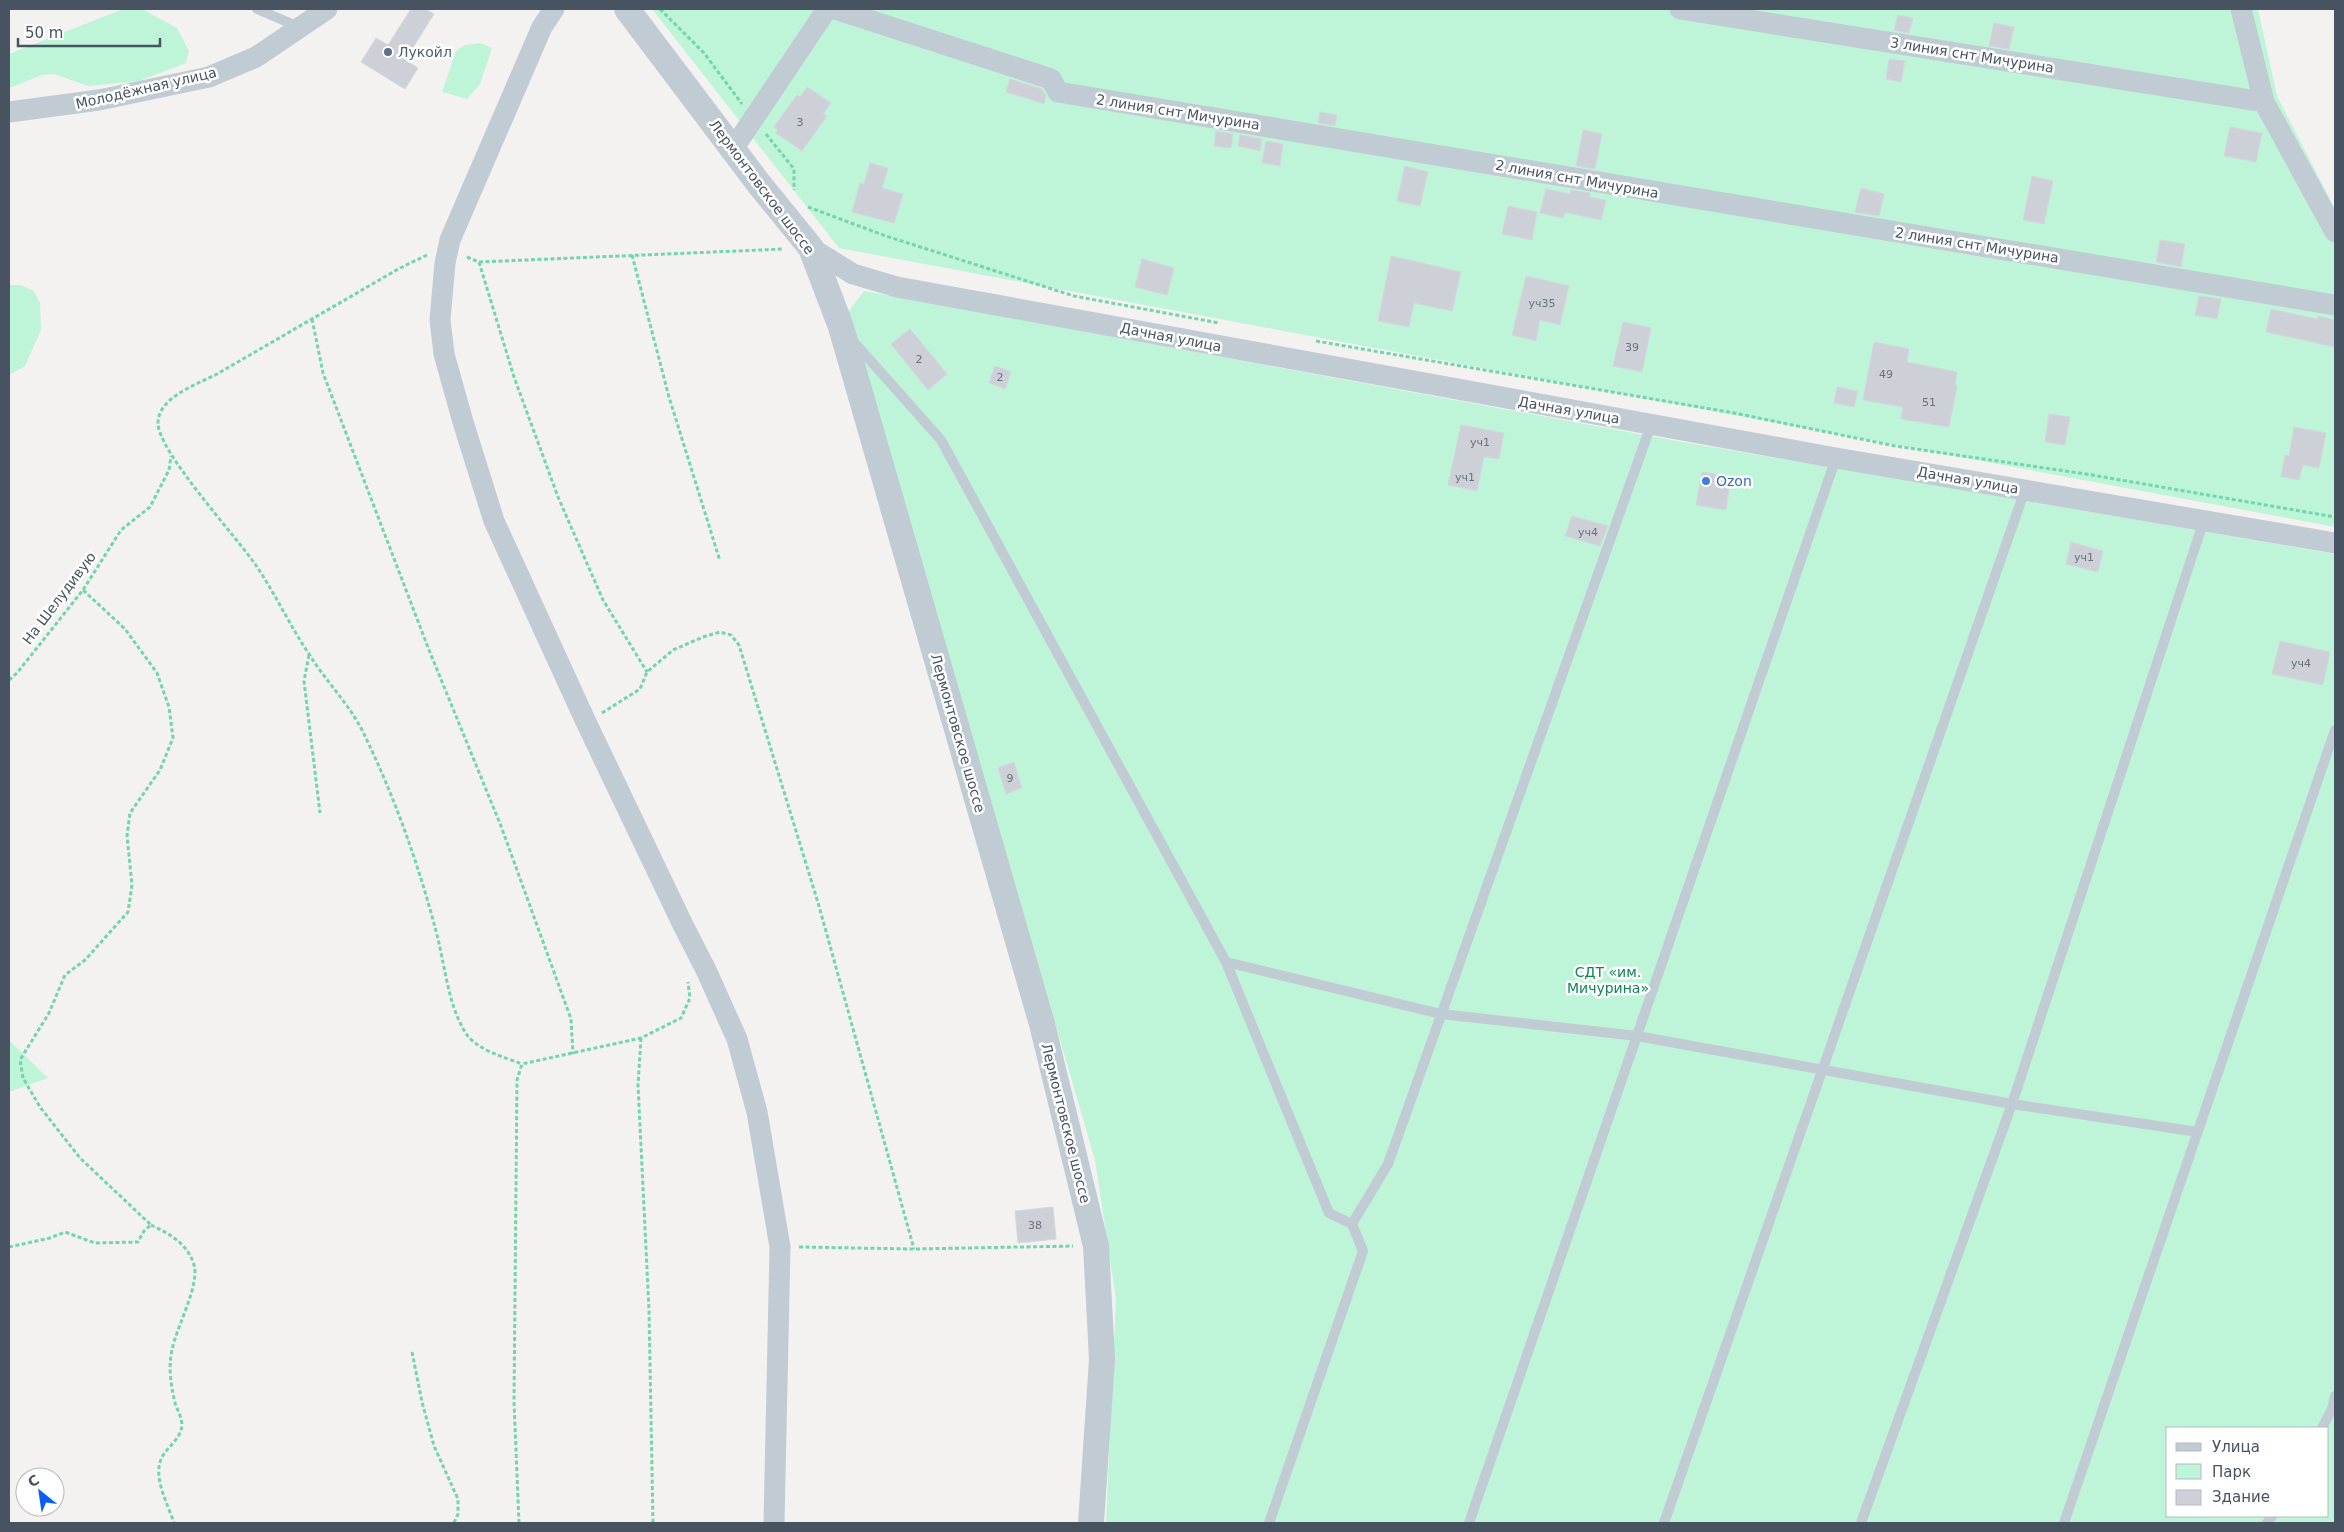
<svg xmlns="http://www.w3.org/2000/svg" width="2344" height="1532" font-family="'DejaVu Sans',sans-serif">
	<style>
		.green { fill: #bef4d7; fill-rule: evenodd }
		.building { fill: #cdd0d7; stroke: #d5d7dd }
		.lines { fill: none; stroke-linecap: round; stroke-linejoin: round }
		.path { stroke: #72d5ac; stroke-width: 3; stroke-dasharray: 4 2.5; stroke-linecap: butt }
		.service { stroke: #c1cbd4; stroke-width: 10 }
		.minor { stroke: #c1cbd4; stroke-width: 21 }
		.tertiary { stroke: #c1cbd4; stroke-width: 26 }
		.service-dot { fill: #5c6f8a; stroke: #fff; stroke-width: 2 }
		.shop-dot { fill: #3f7fe0; stroke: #fff; stroke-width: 2 }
		.labels { text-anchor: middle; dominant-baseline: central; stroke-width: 5; stroke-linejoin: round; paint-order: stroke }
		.number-label { font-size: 11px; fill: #68727e }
		.service-label { font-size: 14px; fill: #4e5e75; stroke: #fff; text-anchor: start }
		.street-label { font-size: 14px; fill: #475361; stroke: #fff }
		.shop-label { font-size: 14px; fill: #366cbe; stroke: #fff; text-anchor: start }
		.park-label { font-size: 14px; fill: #0f8553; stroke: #fff }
	</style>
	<rect width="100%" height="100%" fill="#f4f2f1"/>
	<path class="green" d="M123,9H142L177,28L189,51L186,63L139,81L88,86L54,74L42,75L9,88V54Z
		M652,9H2258L2277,96L2335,209V527L839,248Z
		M480,43L492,48L480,84L467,99L442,92L456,51L465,45Z
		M9,285H21L34,291L40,303L41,330L25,366L9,375Z
		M864,291L1677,441L2335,554V1523H1106L1116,1299L1095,1160L848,312ZM2168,1428H2328V1516H2168Z
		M9,1040L48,1078L9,1092Z"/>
	<path class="building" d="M411,9H425L434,14L405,60L418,68L405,89L361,62L376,38L388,45Z
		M1898,15L1913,18L1909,33L1894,30Z
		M1994,23L2014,27L2009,49L1989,46Z
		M1889,59L1905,61L1901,82L1886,79Z
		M1010,79L1042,89L1046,96L1044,104L1006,92Z
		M807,87L831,103L823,114L827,116L802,151L776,133L778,130L774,127L797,95L800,97Z
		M1320,112L1337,115L1335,126L1318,123Z
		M2230,127L2262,133L2256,162L2224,156Z
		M1583,130L1602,134L1595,169L1576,166Z
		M1216,131L1233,134L1231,148L1214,146Z
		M1240,135L1262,139L1260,151L1238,146Z
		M1266,141L1283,144L1280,166L1262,163Z
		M870,163L888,168L882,188L903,194L894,223L852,212L860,183L864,184Z
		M1405,166L1428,172L1420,206L1397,201Z
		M2032,176L2053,181L2044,224L2023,220Z
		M1861,188L1884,194L1879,216L1855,212Z
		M1546,189L1570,194L1571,190L1590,193L1589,197L1606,200L1601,220L1565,212L1563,218L1540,213Z
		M1508,206L1537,212L1532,240L1502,234Z
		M2160,240L2185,244L2181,267L2156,262Z
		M1391,256L1461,272L1452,311L1414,303L1409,327L1378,321Z
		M1142,259L1174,268L1167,295L1135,287Z
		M1526,276L1569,286L1560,325L1540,320L1536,341L1512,335Z
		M2199,296L2221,299L2217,319L2195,315Z
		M2271,309L2317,319L2318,316L2335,320V347L2266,332Z
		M1623,322L1651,328L1642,372L1613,366Z
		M910,329L947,374L928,390L891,344Z
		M1874,342L1909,349L1907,362L1957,372L1955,385L1957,386L1949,427L1901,419L1903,407L1863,400Z
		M995,366L1011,372L1005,389L989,383Z
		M1837,387L1858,391L1854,407L1834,403Z
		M2049,414L2070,417L2065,445L2045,442Z
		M1461,425L1504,433L1499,459L1484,457L1477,491L1448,485Z
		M2294,427L2326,433L2319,468L2303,465L2299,480L2281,477L2285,455L2289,456Z
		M1702,472L1731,477L1726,510L1696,505Z
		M1572,516L1608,526L1600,546L1565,536Z
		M2071,542L2103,551L2098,572L2066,564Z
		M2280,641L2330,652L2323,685L2272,674Z
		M1014,762L1022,788L1006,794L998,768Z
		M1053,1207L1056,1239L1018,1243L1015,1211Z"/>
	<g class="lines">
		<path class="path" d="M660,9L704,53L742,104
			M766,134L794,169V190
			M808,207L886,236L1074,296L1219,323
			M427,255L400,268L217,374C198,384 158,397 158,423C158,452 238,538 257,567C276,595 290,626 309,654C325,680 348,703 362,730C394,795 419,865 437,935C445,966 448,1004 465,1032C476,1050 504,1057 522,1064
			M632,255L669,397L720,561
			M467,257L479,262L784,249
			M479,262L514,377L558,497L603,600L647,672
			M312,319L323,373L429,650L501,826L571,1019L573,1054
			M1316,341L1734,413L1895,446L2086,474L2335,517
			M309,655L304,681L320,813
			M9,680L17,673L83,590L121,530L150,507L169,470L171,456
			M602,713L640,689L647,672L673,650L703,637L720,632L731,635L739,645L819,906L914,1249
			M641,1038L638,1085L649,1310L653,1523
			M151,1225C170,1234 188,1244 194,1265C200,1285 176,1328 172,1350C168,1368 171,1385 175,1403C177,1409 182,1418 182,1425C181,1439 168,1446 162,1457C152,1477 168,1504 174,1523
			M9,1247L50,1238L65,1232L95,1243L138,1242L144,1231L151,1225L80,1158L40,1107L23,1078L20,1060L49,1013L65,975L85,960L128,912L132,885L127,836L130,813L160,770L173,738L169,707L157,673L125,629L83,590
			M799,1247L914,1249L1073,1246
			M412,1352L422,1402L434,1446L458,1499V1514L454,1523
			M519,1523L514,1402L517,1080L522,1064L641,1038L681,1018L690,998L688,982"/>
		<path class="service" d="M257,9L299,27
			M853,341L941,440L1226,962L1329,1213L1352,1224
			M1226,962L1441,1014L1637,1036L2012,1104L2198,1132
			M2322,1428L2332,1409L2335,1396
			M1269,1523L1363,1251L1352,1224L1388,1164L1651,425
			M1469,1523L1836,458
			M1664,1523L2025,490
			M1861,1523L2012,1104L2204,520
			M2064,1523L2335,730
			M2267,1523L2272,1516"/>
		<path class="minor" d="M554,9L542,27L450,240L445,263L440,320L444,354L463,422L494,521L586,722L683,925L706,970L737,1039L757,1112L780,1247L774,1523
			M835,9L1051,79L1058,92L2335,305
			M1680,9L2264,102
			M2241,9L2264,102L2335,232
			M9,112L99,100L209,77L256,57L327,9
			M733,149L827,9
			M811,248L853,274L897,287L1836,458L2335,543"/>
		<path class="tertiary" d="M627,9L759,184L811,248L841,327L1042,1024L1096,1246L1102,1359L1091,1523"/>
	</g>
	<circle class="service-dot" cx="388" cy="52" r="5"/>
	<circle class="shop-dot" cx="1706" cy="481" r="5"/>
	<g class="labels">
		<g class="number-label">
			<text x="800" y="122">3</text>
			<text x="1542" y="303">уч35</text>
			<text x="1632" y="347">39</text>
			<text x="919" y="359">2</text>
			<text x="1886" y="374">49</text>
			<text x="1000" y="377">2</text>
			<text x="1929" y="402">51</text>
			<text x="1480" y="442">уч1</text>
			<text x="1465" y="477">уч1</text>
			<text x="1588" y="532">уч4</text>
			<text x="2084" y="557">уч1</text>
			<text x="2301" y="663">уч4</text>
			<text x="1010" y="778">9</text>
			<text x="1035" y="1225">38</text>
		</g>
		<g class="service-label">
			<text x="398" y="52">Лукойл</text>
		</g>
		<g class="street-label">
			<text transform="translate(1972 55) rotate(9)">3 линия снт Мичурина</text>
			<text transform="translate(146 88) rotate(-13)">Молодёжная улица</text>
			<text transform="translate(1178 112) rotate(9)">2 линия снт Мичурина</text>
			<text transform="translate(1577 179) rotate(10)">2 линия снт Мичурина</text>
			<text transform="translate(762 187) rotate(53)">Лермонтовское шоссе</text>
			<text transform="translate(1977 245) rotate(9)">2 линия снт Мичурина</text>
			<text transform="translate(1171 337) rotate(11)">Дачная улица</text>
			<text transform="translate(1569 410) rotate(10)">Дачная улица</text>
			<text transform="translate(1968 480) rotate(10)">Дачная улица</text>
			<text transform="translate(59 598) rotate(-53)">На Шелудивую</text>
			<text transform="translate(958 733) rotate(74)">Лермонтовское шоссе</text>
			<text transform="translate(1066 1123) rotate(76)">Лермонтовское шоссе</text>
		</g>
		<g class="shop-label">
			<text x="1716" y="481">Ozon</text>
		</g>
		<g class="park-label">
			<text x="1608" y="972">СДТ «им.<tspan x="1608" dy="16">Мичурина»</tspan></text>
		</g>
	</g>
	<rect width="2344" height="1532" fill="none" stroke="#475361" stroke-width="20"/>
	<rect x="2166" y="1427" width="162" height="90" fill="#ffffff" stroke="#b5bac0"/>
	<rect x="2176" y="1443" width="25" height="8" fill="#c1cbd4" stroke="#b5bac0"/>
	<text x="2212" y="1452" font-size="15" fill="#475361">Улица</text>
	<rect x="2176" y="1464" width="25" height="15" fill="#bef4d7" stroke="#b5bac0"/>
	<text x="2212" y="1477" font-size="15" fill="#475361">Парк</text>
	<rect x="2176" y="1490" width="25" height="15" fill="#cdd0d7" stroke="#b5bac0"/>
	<text x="2212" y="1502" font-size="15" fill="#475361">Здание</text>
	<g transform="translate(40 1492) rotate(330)"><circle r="24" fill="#ffffff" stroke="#b5bac0"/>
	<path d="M0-4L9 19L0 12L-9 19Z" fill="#0a5ff6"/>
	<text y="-8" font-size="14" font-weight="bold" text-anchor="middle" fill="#475361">С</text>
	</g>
	<path d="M18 38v8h142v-8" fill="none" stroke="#475361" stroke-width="2.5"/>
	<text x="25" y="38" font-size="15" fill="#475361" stroke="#ffffff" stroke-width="4" paint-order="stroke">50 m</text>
</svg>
